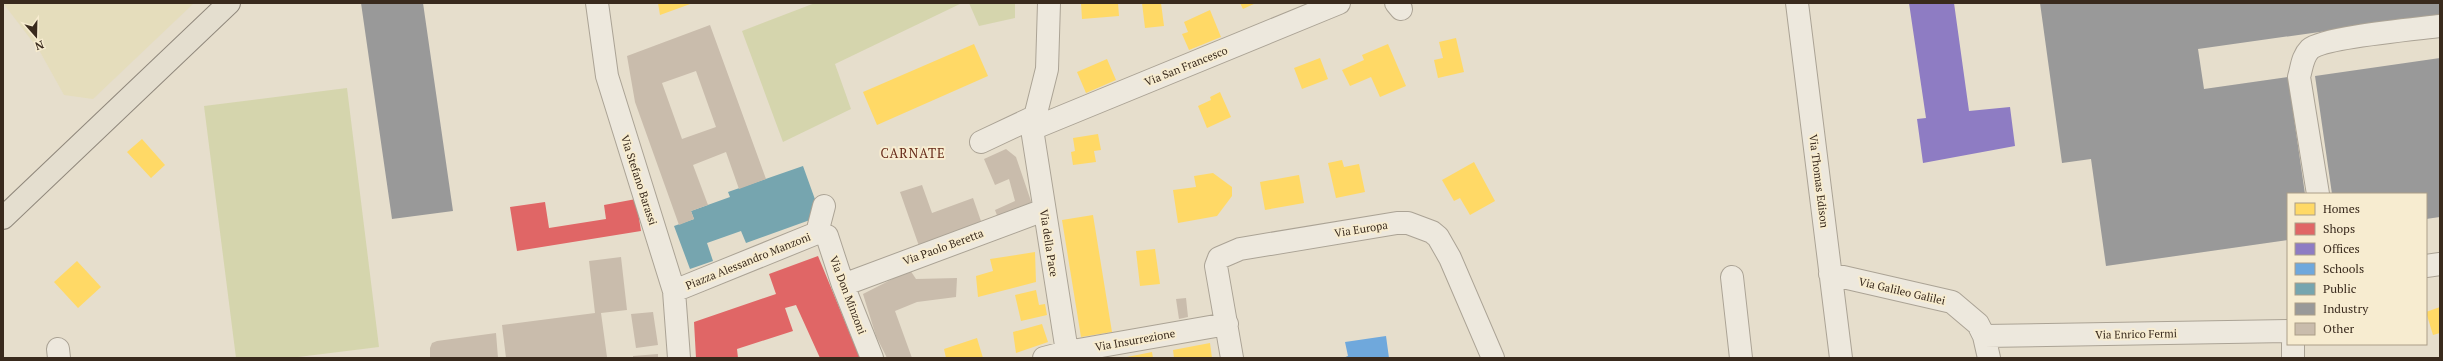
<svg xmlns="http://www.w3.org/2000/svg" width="2443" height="361" font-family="'PT Serif',serif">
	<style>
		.farmland { fill: #e5ddbc }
		.green { fill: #d5d5ad }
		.homes { fill: #ffd966 }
		.shops { fill: #e06666 }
		.offices { fill: #8e7cc3 }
		.schools { fill: #6fa8dc }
		.public { fill: #76a5af }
		.industry { fill: #999 }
		.building { fill: #c9bcac; fill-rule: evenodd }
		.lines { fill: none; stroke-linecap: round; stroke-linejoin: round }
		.minor-casing { stroke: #aba395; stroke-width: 24 }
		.major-casing { stroke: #90887c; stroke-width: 24 }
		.minor { stroke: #ede8dd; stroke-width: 22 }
		.major { stroke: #e4decf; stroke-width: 22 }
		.labels { text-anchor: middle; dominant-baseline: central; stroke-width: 4; stroke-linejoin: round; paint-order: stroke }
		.street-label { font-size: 11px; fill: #392a1d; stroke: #f7ecd0 }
		.quarter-label { font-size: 13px; letter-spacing: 1px; fill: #672b1a; stroke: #f7ecd0 }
	</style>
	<rect width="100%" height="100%" fill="#e6decc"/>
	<path class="farmland" d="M3,3H194L93,99L64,95L39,50Z"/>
	<path class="green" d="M815,3H962L835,64L851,109L783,142L742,31Z
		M969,3H1015V18L979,26Z
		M347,88L379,347L290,358H236L204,106Z"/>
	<path class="homes" d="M658,3H693L660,15Z
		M1081,3H1118L1119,16L1082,19Z
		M1142,3H1161L1164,26L1145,28Z
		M1240,3H1256L1243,9Z
		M1210,10L1221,37L1189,50L1182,34L1188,32L1184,22Z
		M1456,38L1464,72L1438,78L1434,60L1443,58L1439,42Z
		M974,44L988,76L877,125L863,92Z
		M1388,44L1406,86L1380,97L1371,77L1350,86L1342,70L1364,60L1362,55Z
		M1320,58L1328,79L1302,89L1294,68Z
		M1107,59L1116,80L1086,93L1077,72Z
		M1220,92L1231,117L1207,128L1198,106L1211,100L1210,97Z
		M1098,134L1101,150L1094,151L1096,162L1073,165L1071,152L1075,151L1073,138Z
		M142,139L165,165L151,178L127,152Z
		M1342,160L1344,167L1359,164L1365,192L1336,198L1328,163Z
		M1474,162L1495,201L1470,215L1460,198L1454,201L1442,180Z
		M1213,173L1232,187V196L1217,216L1178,223L1173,190L1196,187L1194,176Z
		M1299,175L1304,203L1265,210L1260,182Z
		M1093,215L1112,332L1081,337L1062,220Z
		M1155,249L1160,284L1140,286L1136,251Z
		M1035,252L1036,282L978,297L976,276L993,271L990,259Z
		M77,261L101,287L78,308L54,282Z
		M1036,290L1039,305L1045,304L1047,315L1021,321L1015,295Z
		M2440,307V333L2433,335L2426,312Z
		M1042,324L1048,342L1016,353L1013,332Z
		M977,338L983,358H946L944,349Z
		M1210,343L1212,358H1174L1173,350Z
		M1152,352L1153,358H1127V357Z"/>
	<path class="shops" d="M636,199L641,231L517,251L510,207L545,202L549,228L606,219L604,205Z
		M818,256L860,358H820L796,305L785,308L793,331L737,349L738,358H696L694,322L776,294L769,274Z"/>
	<path class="offices" d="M1909,3H1954L1969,111L2010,107L2015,146L1923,163L1917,119L1926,118Z"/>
	<path class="schools" d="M1386,336L1389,358H1343L1348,356L1345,342Z"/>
	<path class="public" d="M803,166L821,216L746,243L741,231L707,243L713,261L690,269L674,226L694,219L691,211L730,197L728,192Z"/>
	<path class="industry" d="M361,3H423L453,211L392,219Z
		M2040,3H2440V15L2198,49L2204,89L2288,77L2305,194H2288V240L2106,266L2091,159L2062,163Z
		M2440,58V217L2426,219V194H2332L2315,76Z"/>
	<path class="building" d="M710,25L766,179L739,189L726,152L693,165L708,205L691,211L694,219L679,225L635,102L627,56ZM696,71L716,127L682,139L662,83Z
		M1006,149L1016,157L1033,207L998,218L995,210L1015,201L1009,179L995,185L984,159Z
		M922,185L932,213L973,198L982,224L919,246L900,192Z
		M621,257L627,310L601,313L607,357L506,358L502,325L595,313L589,261Z
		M910,270L916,279L957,278L956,297L917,302L895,311L912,358H887L876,336L863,294Z
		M1186,298L1188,317L1179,319L1176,299Z
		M653,312L658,345L636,348L631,314Z
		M496,333L498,358H430V348L432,343L437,341Z
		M658,354V358H633V356Z"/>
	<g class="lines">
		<defs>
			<path id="minor" d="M597,3L607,76L674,291L679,358
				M1049,3L1047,69L1032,129L1068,358
				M1396,3L1401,9
				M1797,3L1841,358
				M1032,129L1339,3
				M981,142L1034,117
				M2318,194L2299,77C2302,67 2302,57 2310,49C2324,37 2417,29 2440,26
				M817,233L824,206
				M2426,266L2440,264
				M1830,274L1952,302L1978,324L1984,336L1989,358
				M1732,277L1741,358
				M843,285L1044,210
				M674,291L817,233L827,236L843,285L872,358
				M1984,336L2288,331
				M2293,344V358
				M58,349L59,358
				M1044,358L1067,352L1227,324
				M1232,358L1216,266L1219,258L1240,249L1397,223H1408L1432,232L1438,237L1450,258L1493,358"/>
			<path id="major" d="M3,218L229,3"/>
		</defs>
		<use href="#minor" class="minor-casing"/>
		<use href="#major" class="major-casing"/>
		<use href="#minor" class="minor"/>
		<use href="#major" class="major"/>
	</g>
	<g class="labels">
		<g class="street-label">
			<text transform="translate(1186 66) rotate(-22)">Via San Francesco</text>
			<text transform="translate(639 180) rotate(72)">Via Stefano Barassi</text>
			<text transform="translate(1819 181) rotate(83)">Via Thomas Edison</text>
			<text transform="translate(1361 229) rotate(-9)">Via Europa</text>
			<text transform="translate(1049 243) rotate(81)">Via della Pace</text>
			<text transform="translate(943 247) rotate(-20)">Via Paolo Beretta</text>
			<text transform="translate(748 261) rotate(-22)">Piazza Alessandro Manzoni</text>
			<text transform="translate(1902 291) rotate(13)">Via Galileo Galilei</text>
			<text transform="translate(848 295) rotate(69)">Via Don Minzoni</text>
			<text transform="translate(2136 334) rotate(-1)">Via Enrico Fermi</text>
			<text transform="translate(1135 340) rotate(-10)">Via Insurrezione</text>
		</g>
		<g class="quarter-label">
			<text x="913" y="153">CARNATE</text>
		</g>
	</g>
	<rect width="2443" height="361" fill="none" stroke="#392a1d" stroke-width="8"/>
	<rect x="2287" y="193" width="140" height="152" fill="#f7ecd0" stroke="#ab9e88"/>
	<rect x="2295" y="203" width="20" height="12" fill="#ffd966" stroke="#ab9e88"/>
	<text x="2323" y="213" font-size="12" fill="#392a1d">Homes</text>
	<rect x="2295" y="223" width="20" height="12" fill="#e06666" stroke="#ab9e88"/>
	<text x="2323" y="233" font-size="12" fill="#392a1d">Shops</text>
	<rect x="2295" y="243" width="20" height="12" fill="#8e7cc3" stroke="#ab9e88"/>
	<text x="2323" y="253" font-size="12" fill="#392a1d">Offices</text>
	<rect x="2295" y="263" width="20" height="12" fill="#6fa8dc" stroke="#ab9e88"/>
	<text x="2323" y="273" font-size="12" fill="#392a1d">Schools</text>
	<rect x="2295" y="283" width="20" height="12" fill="#76a5af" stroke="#ab9e88"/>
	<text x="2323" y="293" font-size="12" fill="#392a1d">Public</text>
	<rect x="2295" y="303" width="20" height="12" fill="#999999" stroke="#ab9e88"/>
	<text x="2323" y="313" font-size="12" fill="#392a1d">Industry</text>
	<rect x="2295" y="323" width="20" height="12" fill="#c9bcac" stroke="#ab9e88"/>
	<text x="2323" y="333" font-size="12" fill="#392a1d">Other</text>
	<g transform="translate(36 36) rotate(160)" stroke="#f7ecd0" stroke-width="3" paint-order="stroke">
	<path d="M0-3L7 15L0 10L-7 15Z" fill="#392a1d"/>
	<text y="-6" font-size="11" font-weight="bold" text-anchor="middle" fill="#392a1d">N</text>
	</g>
</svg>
